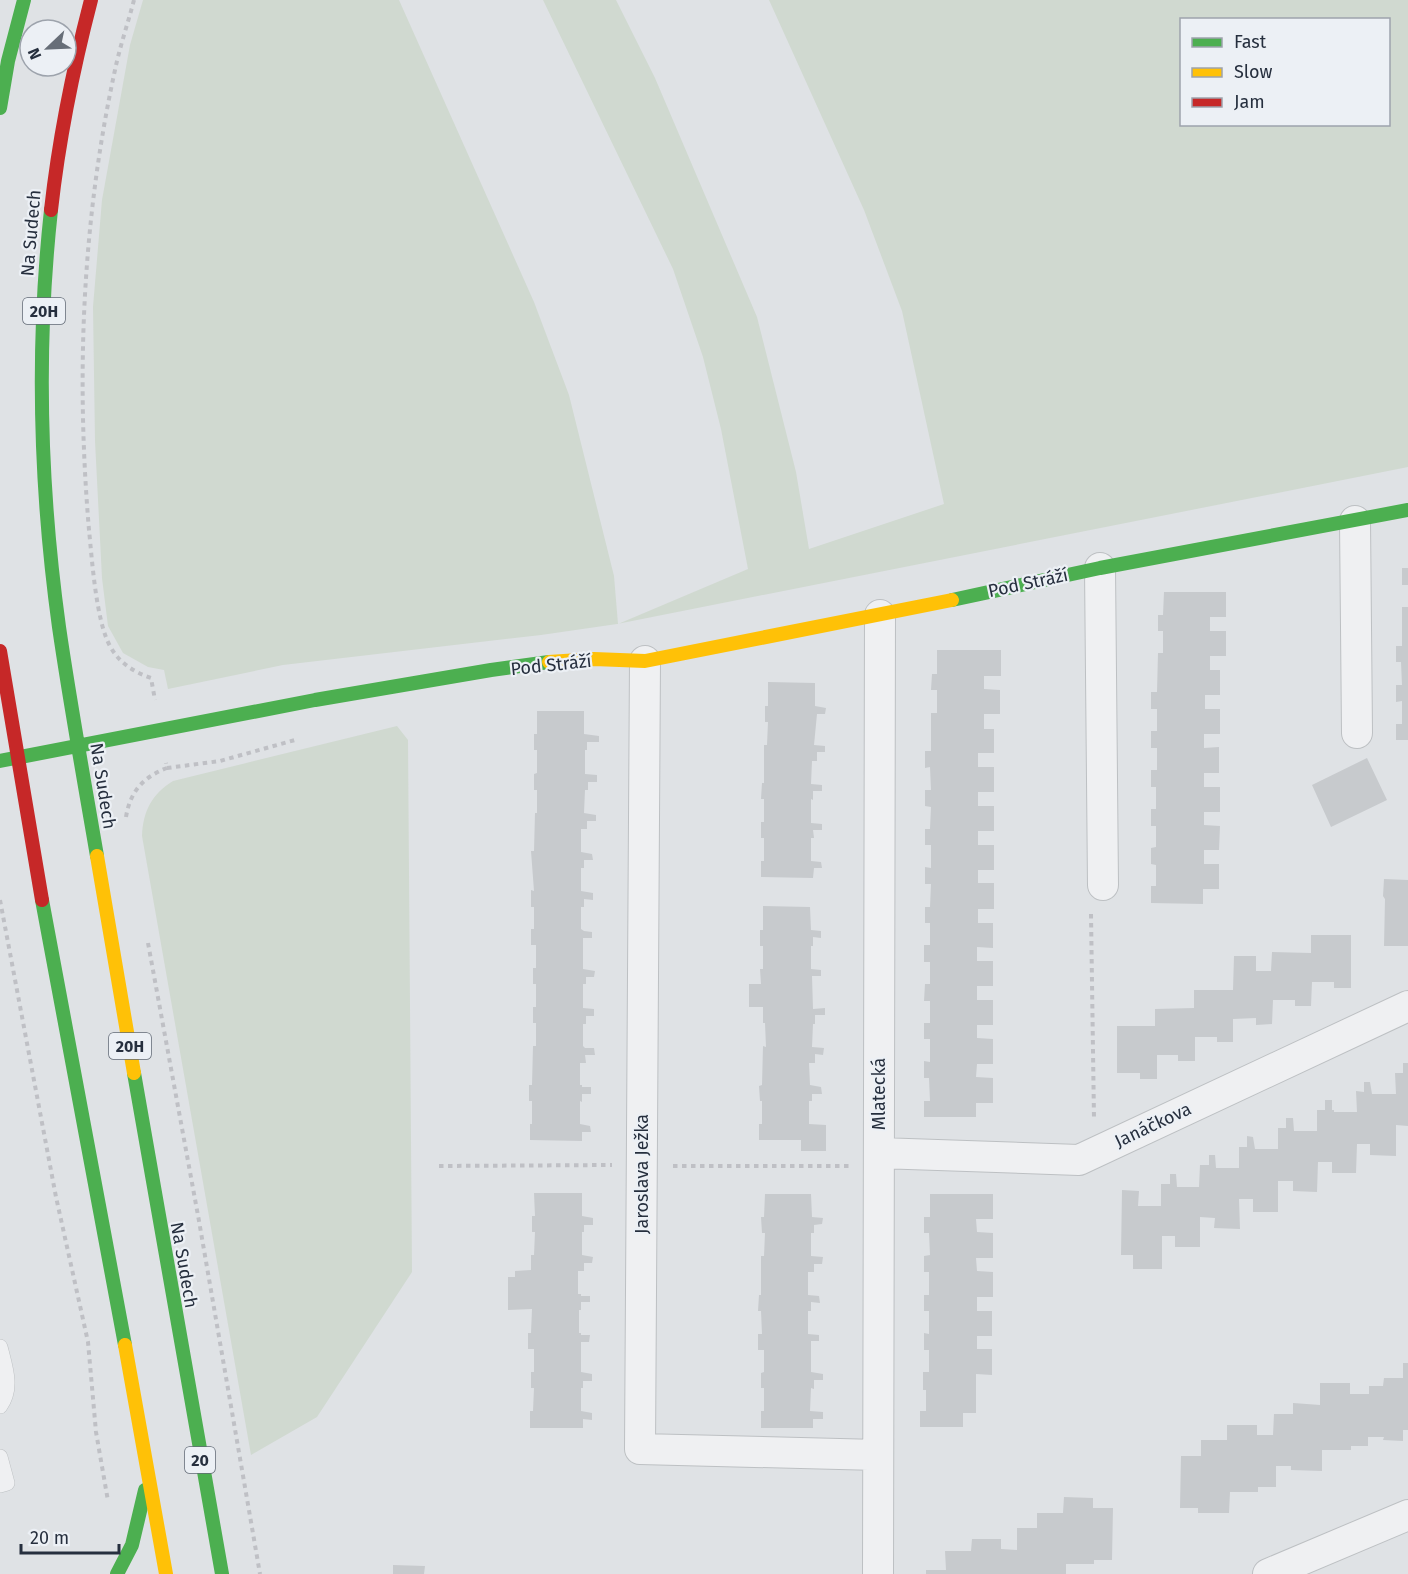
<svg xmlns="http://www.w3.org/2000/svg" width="1408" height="1574" font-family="'Fira Sans',sans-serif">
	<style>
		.grass { fill: #d0d9d0; fill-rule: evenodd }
		.building { fill: #c7cacd }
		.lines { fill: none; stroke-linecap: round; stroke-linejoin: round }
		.lane-casing { stroke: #bdc0c3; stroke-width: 16 }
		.street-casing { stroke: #bdc0c3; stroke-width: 32 }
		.path { stroke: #bfc0c5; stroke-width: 4; stroke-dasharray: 4.5 4.5; stroke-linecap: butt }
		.lane { stroke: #eff0f2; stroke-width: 15 }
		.street { stroke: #eff0f2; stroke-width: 30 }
		.fast { stroke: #4caf50; stroke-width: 14 }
		.slow { stroke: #ffc107; stroke-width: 14 }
		.jam { stroke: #c62828; stroke-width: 14 }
		.labels { text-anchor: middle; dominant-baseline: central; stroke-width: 4.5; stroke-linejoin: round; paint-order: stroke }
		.shield { fill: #ecf0f5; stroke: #616975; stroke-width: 1.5 }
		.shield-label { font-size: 16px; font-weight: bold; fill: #262f3e }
		.street-label { font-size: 18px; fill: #262f3e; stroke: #ecf0f5 }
	</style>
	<rect width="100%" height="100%" fill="#dfe2e5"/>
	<path class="grass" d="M143,0H399L534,302L569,395L614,576L618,624L748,569L721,429L703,357L673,269L543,0H616L655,78L757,317L796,472L809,549L944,504L902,311L864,210L769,0H1408V467L617,624L541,635L283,665L168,689L164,670L148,667L123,653L108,626L102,578L95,441L93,307L102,200L130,45ZM1182,20H1388V124H1182Z
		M397,726L408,740L412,1272L317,1417L251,1455L142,836C143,811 152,794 173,781Z"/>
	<path class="building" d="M1402,568H1408V585H1402Z
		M1164,592H1226V617H1210V631H1226V656H1210V670H1220V695H1205V709H1220V734H1204V748L1219,747V773H1204V787H1220V812H1204V825L1220,826L1219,850H1204V864H1219V889H1203V904L1151,903V886H1156V865L1151,864V848L1156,847V826H1151V809H1156V787H1151V770H1157V748H1151V731H1157V709H1151V692H1157L1158,653H1163V631H1158V615H1163Z
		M1402,607H1408V740H1396V724H1402V701L1396,702V685H1402L1401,662H1396V646H1402Z
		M937,650H1001V676H984V689L1000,690V714H984V729H994V753H978V767H994V792H978V806H994V831H978V845H994V870H978V883H994V909H978V923H993V948L977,947V961H993V986H977V1000H993V1025H977V1038L993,1039V1064H977L976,1077L993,1078V1103H976V1117H924V1101H930L929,1078H924V1061L930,1062V1039H924V1023H930V1001H924L925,984H930V962H924V945H930V923H925V907H930L931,884H925V867L931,868V845H925V829H930L931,807L925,806V790H931L930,767L925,768V751H931V713H937V690H931L932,674H937Z
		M768,682L815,683V706L826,708L825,714H817L814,745L825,746V752H817V761H812L811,784L822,785V791H813V800L811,799V823L822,824V830H813L814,838H811V861L821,862L822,868H814L813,878L761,877V861H764V838H761V822H764V799H761L762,783H764V745H767L768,722H765V706H768Z
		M537,711H584V734L599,736V742H587V750H585V774L597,775V782H588V790H585L584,813L596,815V821H587V829H581V852L592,854L593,860H584V868H581V891L593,893V900L584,899V907H581V929L584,931L592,932V938H583V969L595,971L594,977H586V984H583V1008L594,1009V1016H586V1024H583V1046L585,1048H594L595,1055H585L586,1063H580V1085H582V1087H591V1094H582V1102L580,1101V1124L590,1126L591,1132H582V1141L530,1140V1124H532V1101H529V1085H532L533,1046H536V1023H533V1007H536V984H533V968H536V945H531V929H534V907H531V890L534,891L531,851H534L535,813H537V790H534V774L537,773V750H534V734H537Z
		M1367,758L1387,800L1331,827L1312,785Z
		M1384,879L1408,880V946H1384L1385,899L1383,896Z
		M763,906L810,907L811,930L821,931V938L813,937V946H811V969L821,970V976H812L813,1009L825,1008V1015H815V1024H813L812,1047L824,1048L823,1055L815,1054V1063H809L810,1085L821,1087L822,1094H812V1101H809V1124L826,1125V1151H801V1140H759V1124H762V1101H760L759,1086L762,1085L763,1046L766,1047L765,1023H763V1007H749V984H761L760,969H763V946H760V930H763Z
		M1311,935H1351V988H1334V982H1312L1311,1006H1295V1000H1273L1272,1024L1256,1025V1018L1233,1019V1042H1217V1037H1195V1061H1178V1055H1157V1079H1140V1073H1117V1026H1155V1009L1194,1008V990H1233L1234,956H1256V971H1271L1272,952L1311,953Z
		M1403,1063H1408V1126L1396,1125V1156L1370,1155V1144H1357L1356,1173H1332V1162H1318L1317,1192L1293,1191V1181H1278V1212H1253V1199H1239L1240,1229L1214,1228L1215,1218L1200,1217V1247H1175V1236H1162V1269H1133V1255H1121L1122,1190L1139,1191L1138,1206H1161V1184H1170V1174H1176L1177,1187H1199L1200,1165H1209V1155H1215L1216,1168H1239V1147H1247V1136L1253,1137L1255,1149H1278V1128H1286V1118H1293L1294,1131H1317V1110H1325V1100H1332V1110H1334V1112H1357L1356,1091L1364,1092V1082H1370L1372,1094H1396L1395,1073H1403Z
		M534,1193H582V1216L593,1218V1225H584V1232H582V1255L593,1257L592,1263H584V1271H578V1294H581V1296H590V1302H581V1310H579V1333H581V1335H590L589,1342H581V1372L592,1374V1381H583V1388H581V1411L592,1413V1420L583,1419V1428H530V1411H533L534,1388H531V1372H534V1349H528V1333H531L532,1309L508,1310V1277H515V1271L531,1270V1255H534L535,1232H532V1216H535Z
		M765,1194H811L812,1217L823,1218L822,1224L814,1225V1233H811V1256L823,1257L822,1264H814V1272H808V1295L819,1296L820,1303L811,1302V1311H808V1334L819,1335V1341H811V1372L823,1374V1380H814V1389L811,1388L810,1411L823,1412V1419H813V1428H761V1411H764V1388H761V1373L764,1372V1350H758V1334H762L761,1311H758L759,1295H761V1256H764L765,1233H762L761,1217H764Z
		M930,1194H993V1219H976L977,1232L993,1233V1258H976L977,1271L993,1272V1297H977V1311H992V1336H977V1349H992V1375L976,1374V1413H963V1427H920V1411H926V1390H923V1372H929V1350H924V1333L929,1334V1311H924V1295H929V1272H924V1256L930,1255L929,1233H924V1217H930Z
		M1403,1363H1408V1430H1403V1441L1383,1440L1384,1437H1368V1446H1351V1450H1322V1471L1291,1470V1466H1276V1487H1258V1492H1230L1229,1513H1198V1508H1180L1181,1456H1201V1440H1227V1425H1257V1435H1273L1274,1414H1293V1403L1320,1405V1383H1350V1394H1369V1386H1383L1384,1378H1403Z
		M1064,1497L1093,1498V1508H1113L1112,1560H1094V1564H1066V1574H926V1570H946L945,1551H971L972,1539H1001V1549L1017,1550V1528H1037V1513H1063Z
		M393,1565L425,1566L424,1574H393Z"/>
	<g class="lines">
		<defs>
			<path id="lane" d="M0,1347C5,1367 13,1388 0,1406
				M0,1457L7,1483L0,1485"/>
			<path id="street" d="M1355,521L1357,733
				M1100,568L1103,885
				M645,661L640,1449L878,1455
				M879,1153L1079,1160L1408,1006
				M878,1574L880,615
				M1268,1574L1408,1515"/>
		</defs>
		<use href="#lane" class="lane-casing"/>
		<use href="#street" class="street-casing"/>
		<path class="path" d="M134,0C128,23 120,46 115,70C82,221 76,377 89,530C92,559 96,621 110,646C119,663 134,672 151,678L155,700
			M167,768L220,761L295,740
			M126,817C130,792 143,777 167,768L166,763
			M0,900L56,1197L88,1342L96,1432L108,1501
			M1091,914L1094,1119
			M148,943L199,1221L260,1574
			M439,1166L612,1165
			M673,1166H849"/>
		<use href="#lane" class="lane"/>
		<use href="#street" class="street"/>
		<path class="fast" d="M0,108L8,61L24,0
			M51,210C36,348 40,489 59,627C70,703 84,780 97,856
			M952,600L1100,568L1408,510
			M0,761L315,700L491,670L549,662
			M42,900L125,1345
			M134,1073L222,1574
			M117,1574L132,1545L145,1490"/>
		<path class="slow" d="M549,662L594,659L645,661L952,600
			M97,856L134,1073
			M125,1345L166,1574"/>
		<path class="jam" d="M51,210C59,138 73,69 91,0
			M0,651L42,900"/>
	</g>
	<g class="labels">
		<g class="shield">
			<rect x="23" y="298" width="42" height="26" rx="4.5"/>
			<rect x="109" y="1033" width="42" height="26" rx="4.5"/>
			<rect x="185" y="1447" width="30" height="26" rx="4.5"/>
		</g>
		<g class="shield-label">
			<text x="44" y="311">20H</text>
			<text x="130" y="1046">20H</text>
			<text x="200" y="1460">20</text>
		</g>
		<g class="street-label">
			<text transform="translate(31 233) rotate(-85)">Na Sudech</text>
			<text transform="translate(1028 583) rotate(-12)">Pod Stráží</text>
			<text transform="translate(551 665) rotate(-6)">Pod Stráží</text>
			<text transform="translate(103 786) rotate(81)">Na Sudech</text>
			<text transform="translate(879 1094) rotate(-90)">Mlatecká</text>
			<text transform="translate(1153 1125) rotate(-25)">Janáčkova</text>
			<text transform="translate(642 1174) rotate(-90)">Jaroslava Ježka</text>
			<text transform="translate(184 1265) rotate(80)">Na Sudech</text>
		</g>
	</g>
	<rect x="1180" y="18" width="210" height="108" fill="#ecf0f5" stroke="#9da3ac" stroke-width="1.5"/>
	<rect x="1192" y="38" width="30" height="9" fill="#4caf50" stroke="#9da3ac" stroke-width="1.5"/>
	<text x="1234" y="48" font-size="18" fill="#262f3e">Fast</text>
	<rect x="1192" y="68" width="30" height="9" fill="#ffc107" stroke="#9da3ac" stroke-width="1.5"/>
	<text x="1234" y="78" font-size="18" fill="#262f3e">Slow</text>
	<rect x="1192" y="98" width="30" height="9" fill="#c62828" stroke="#9da3ac" stroke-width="1.5"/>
	<text x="1234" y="108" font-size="18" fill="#262f3e">Jam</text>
	<g transform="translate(48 48) rotate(247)"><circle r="28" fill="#ecf0f5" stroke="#9da3ac" stroke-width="1.5"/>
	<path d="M0-4.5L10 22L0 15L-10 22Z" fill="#676e78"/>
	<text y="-9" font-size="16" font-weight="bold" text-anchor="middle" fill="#262f3e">N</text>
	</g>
	<path d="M21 1544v9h98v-9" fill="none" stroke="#262f3e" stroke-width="3"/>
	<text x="30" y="1544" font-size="18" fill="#262f3e" stroke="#ecf0f5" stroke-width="4.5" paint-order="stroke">20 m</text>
</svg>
